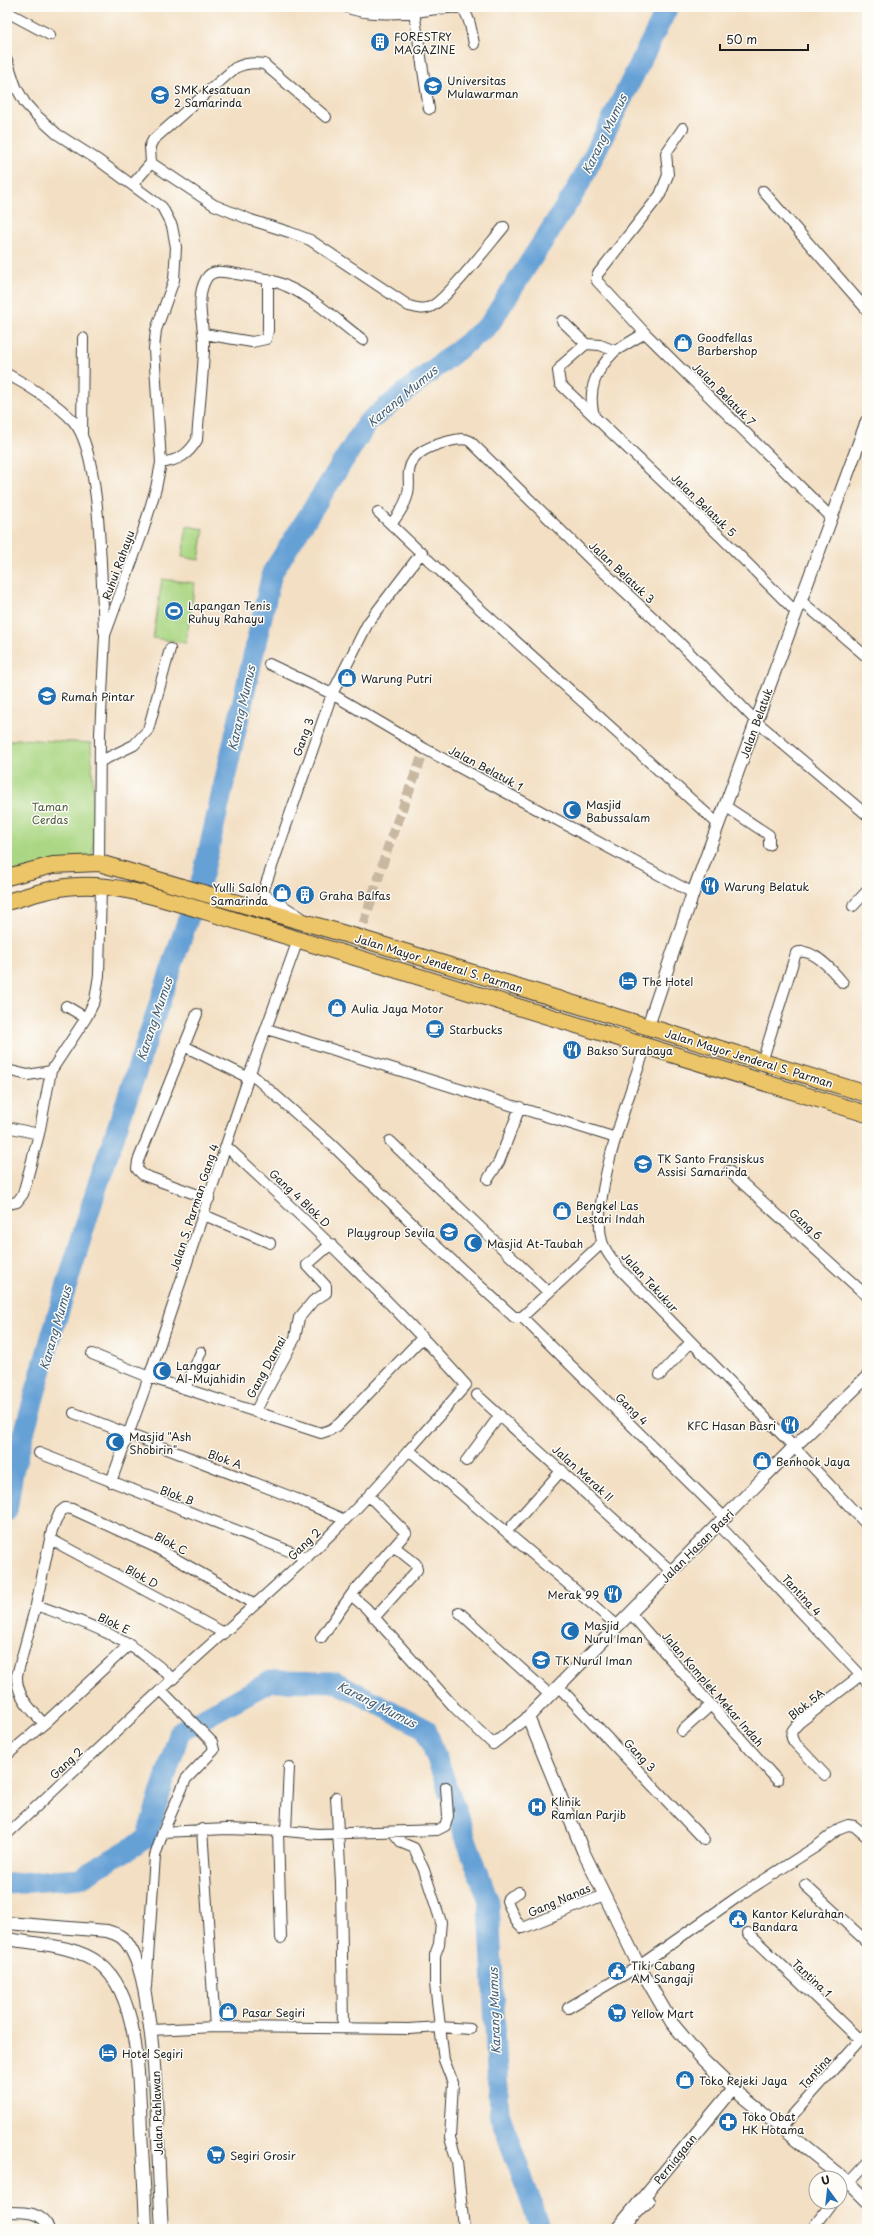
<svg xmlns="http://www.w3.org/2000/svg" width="874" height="2236" font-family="'Playpen Sans',sans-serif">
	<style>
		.green { fill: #abd784; stroke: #647a50 }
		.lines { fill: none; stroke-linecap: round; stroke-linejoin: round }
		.river { stroke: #66a1d6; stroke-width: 21 }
		.minor-tunnel { stroke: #c8b8a2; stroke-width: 10; stroke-dasharray: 10 5; stroke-linecap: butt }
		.minor-casing { stroke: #3c3935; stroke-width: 12 }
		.tertiary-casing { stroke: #3c3935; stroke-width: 14 }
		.primary-casing { stroke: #3c3935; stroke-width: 18 }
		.minor { stroke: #fff; stroke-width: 10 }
		.tertiary { stroke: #fff; stroke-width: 12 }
		.primary { stroke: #edc569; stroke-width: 16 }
		.labels { text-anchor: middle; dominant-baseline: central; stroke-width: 3; stroke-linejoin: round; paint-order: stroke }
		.poi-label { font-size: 11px; fill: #1c1c1c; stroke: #fdfcf7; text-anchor: start }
		.street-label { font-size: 11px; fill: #1c1c1c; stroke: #fdfcf7 }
		.park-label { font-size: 11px; fill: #4e5d40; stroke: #fdfcf7 }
		.water-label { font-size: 12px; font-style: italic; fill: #415e79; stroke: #fdfcf7 }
	</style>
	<rect width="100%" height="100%" fill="#fdfcf7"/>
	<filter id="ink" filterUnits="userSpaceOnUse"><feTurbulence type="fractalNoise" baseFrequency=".025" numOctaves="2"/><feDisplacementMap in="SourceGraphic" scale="8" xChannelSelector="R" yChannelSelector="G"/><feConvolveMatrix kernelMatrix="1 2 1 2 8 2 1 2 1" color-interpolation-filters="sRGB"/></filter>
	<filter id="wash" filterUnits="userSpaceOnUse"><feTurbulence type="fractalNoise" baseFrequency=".012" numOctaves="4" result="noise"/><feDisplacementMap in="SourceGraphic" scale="16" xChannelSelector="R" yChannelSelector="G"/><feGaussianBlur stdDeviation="0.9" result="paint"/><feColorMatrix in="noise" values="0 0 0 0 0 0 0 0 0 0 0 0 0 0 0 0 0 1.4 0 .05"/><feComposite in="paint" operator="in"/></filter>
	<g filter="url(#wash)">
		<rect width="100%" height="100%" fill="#f3dfc3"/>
		<path class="green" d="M187,526L204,529L199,560L182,557Z
			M162,579L195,583L186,643L153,638Z
			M17,739L91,743L95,826L92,862L7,878V742Z"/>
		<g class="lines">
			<path class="river" d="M7,1511L13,1472L53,1330L97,1187L203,875L272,573L368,422L489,325L578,187L668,7
				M7,1884L80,1878L146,1839L180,1731L271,1681L336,1682L426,1729L489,1902L499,2113L541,2229"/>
		</g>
	</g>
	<g filter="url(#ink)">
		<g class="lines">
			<path class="minor-tunnel" d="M359,938L391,838L425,749"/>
			<defs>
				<path id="minor" d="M347,7C362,15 398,14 416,12C426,11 454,5 462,9C470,15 472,35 474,44
					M7,12L50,35
					M414,12L429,109
					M7,60L16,87L25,103L35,114L57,134L98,160L162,207L172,226L176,247L174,280L156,330L154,349L161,463L156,488L143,531L105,635L100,734L99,863
					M683,128L666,153L668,175L660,195L597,275V281L645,333L832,518
					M151,163L214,205L251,220L289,232L310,240L409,306C417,308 423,310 430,307C445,302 491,242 504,227
					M133,184L151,163L150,146L153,140L235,68C245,63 253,62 264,64L326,117
					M763,191L867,310
					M562,321L586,344
					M645,333L615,351L600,345L586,344L562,365L558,371L560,384L722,538L796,612
					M204,334L252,342L266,339L268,331V279
					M7,374C28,385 58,404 74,422C102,455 101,584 104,631
					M594,416C587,389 596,370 615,351
					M82,435L83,338
					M161,463C179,460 188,455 197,440C199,409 203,379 204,349C205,327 194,300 206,279C212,268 226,272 236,274C253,277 271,278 286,286C314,298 339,322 363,340
					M378,512L479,608L718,824
					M392,523C399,514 406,504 408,493C410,486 408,478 409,471C412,452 431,446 446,442C454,440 463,437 470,441L594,563L677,640L757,722L867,815
					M800,600L867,657
					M269,664L332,694L425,749L693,893
					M101,761L134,745L148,730L170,649
					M725,806L769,835V845
					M853,906L867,891
					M301,917L264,894L263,892L332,694L368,623L422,552
					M66,1006L86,1018
					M197,1014L138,1161L137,1169L143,1175L209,1199
					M267,1029L616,1138
					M646,1045C631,1092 590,1196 602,1241C604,1250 612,1259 618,1267L794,1447L867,1525
					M184,1046L249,1078
					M762,1062L796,953C812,946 834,972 843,983
					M7,1070L28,1075L51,1071
					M250,1073L332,1145L421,1232L514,1317H522L602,1243
					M7,1127L39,1134
					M390,1141L548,1292
					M226,1146C309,1223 391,1301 466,1385L409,1450
					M729,1171L867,1296
					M488,1179L499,1162L520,1107
					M7,1204L17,1202L23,1194L39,1134L51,1071L86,1018L95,1000L99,975L101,886
					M204,1215L270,1243
					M522,1317L725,1518
					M92,1354L149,1377L321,1433L330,1430L339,1424L423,1337
					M660,1375L691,1342
					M185,1389L201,1352
					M477,1395L671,1571
					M255,1412L295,1338L299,1318L313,1301L326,1293V1286L307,1265L331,1244
					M74,1413L294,1498L345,1520
					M39,1453L307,1558
					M466,1461L500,1415
					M111,1482L149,1377L250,1073L298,940
					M369,1496L406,1533L393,1548
					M719,1525L867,1682
					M512,1526L562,1470
					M50,1539L224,1633
					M351,1595L366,1608L455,1708L493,1744L528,1717
					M36,1605C90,1624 130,1638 173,1679
					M459,1612L550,1695
					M630,1613L777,1780
					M321,1638L351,1595L391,1549L396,1548L416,1564L417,1570L374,1618
					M558,1686L704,1840
					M161,1690L212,1742L214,1750L186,1779L163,1832
					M44,1724C31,1709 16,1696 17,1675L36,1605L52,1530L60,1512L65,1508L72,1509L155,1547L255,1604
					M682,1731L711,1705
					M7,1755L44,1724L130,1644
					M825,1775L794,1742C788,1733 793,1729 800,1722L861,1675
					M336,1797L341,1882L343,2028
					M202,1829L215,2027
					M278,1831L281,1938
					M286,1831L289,1767
					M393,1832L402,1843L414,1848L424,1870L441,1922L439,1944L435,1955V1984L444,2060L453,2083L450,2138L457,2161L464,2229
					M7,1834C72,1774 135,1713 200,1654C272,1589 347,1525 409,1450L618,1626
					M805,1885L867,1942
					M519,1892L508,1898L507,1901L516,1921L523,1928L604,1895
					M748,1933L860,2040
					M146,1987L155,1856L163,1832L227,1829L286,1831L318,1834L437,1830L445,1826L448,1816L446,1787
					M568,2008L639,1966L739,1896L817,1846L840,1828L848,1825L854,1826L867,1837
					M151,2030L215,2027L409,2029L439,2027L470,2029
					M782,2127L867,2032
					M840,2192L867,2163
					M7,2212C23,2212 43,2211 49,2229
					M629,2222L649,2201L645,2196
					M812,2229L832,2202"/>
				<path id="tertiary" d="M648,1026L693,893L867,421
					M867,1377L794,1447L528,1717L583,1851L639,1966L672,2023L703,2060L733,2089L848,2182L867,2201
					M7,1923L107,1931C117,1934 124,1937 129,1946C141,1964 145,1992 148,2013C159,2085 157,2157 162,2229
					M7,1939C36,1944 76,1945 100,1964C140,1995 139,2085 141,2132C143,2164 145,2197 146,2229
					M617,2229L733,2089"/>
				<path id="primary" d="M7,877L53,865L99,863L359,938L867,1094
					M7,902C30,895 54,887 78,886C119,884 159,898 198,909L867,1114"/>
			</defs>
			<use href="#minor" class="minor-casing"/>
			<use href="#tertiary" class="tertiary-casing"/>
			<use href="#primary" class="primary-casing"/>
			<use href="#minor" class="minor"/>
			<use href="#tertiary" class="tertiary"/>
			<use href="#primary" class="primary"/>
		</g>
	</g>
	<defs>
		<symbol id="building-disc" viewBox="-11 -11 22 22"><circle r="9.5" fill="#1f6fb2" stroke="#fdfcf7"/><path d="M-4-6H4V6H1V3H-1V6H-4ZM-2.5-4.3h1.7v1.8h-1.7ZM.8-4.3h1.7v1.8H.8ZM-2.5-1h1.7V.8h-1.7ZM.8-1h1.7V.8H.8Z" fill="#fff"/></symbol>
		<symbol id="university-disc" viewBox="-11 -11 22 22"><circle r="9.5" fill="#1f6fb2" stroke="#fdfcf7"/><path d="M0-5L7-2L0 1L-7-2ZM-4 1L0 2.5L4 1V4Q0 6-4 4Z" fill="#fff"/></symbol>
		<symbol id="school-disc" viewBox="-11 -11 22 22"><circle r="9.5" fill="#1f6fb2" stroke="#fdfcf7"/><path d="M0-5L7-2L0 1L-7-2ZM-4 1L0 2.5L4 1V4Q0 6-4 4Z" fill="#fff"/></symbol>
		<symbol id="shop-disc" viewBox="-11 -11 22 22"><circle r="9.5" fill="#1f6fb2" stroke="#fdfcf7"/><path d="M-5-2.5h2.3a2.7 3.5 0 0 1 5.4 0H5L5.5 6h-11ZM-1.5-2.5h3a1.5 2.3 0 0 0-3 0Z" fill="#fff"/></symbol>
		<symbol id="stadium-disc" viewBox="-11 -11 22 22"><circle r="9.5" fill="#1f6fb2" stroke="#fdfcf7"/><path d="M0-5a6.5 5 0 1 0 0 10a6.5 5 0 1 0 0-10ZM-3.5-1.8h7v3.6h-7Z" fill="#fff"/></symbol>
		<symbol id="mosque-disc" viewBox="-11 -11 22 22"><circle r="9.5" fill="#1f6fb2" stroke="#fdfcf7"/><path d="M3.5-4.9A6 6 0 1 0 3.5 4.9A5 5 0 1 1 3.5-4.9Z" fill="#fff"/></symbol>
		<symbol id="restaurant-disc" viewBox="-11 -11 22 22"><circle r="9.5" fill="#1f6fb2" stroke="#fdfcf7"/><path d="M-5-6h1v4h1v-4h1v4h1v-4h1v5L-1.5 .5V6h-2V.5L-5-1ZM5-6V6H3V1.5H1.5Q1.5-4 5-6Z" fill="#fff"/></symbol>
		<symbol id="hotel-disc" viewBox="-11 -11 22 22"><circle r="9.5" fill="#1f6fb2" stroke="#fdfcf7"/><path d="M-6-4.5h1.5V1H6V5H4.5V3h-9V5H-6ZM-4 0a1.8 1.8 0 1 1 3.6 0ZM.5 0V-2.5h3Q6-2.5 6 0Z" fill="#fff"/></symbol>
		<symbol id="cafe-disc" viewBox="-11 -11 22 22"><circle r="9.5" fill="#1f6fb2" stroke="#fdfcf7"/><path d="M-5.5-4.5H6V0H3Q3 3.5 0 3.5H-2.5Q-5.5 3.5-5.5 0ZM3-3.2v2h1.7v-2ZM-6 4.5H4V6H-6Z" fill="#fff"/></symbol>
		<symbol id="hospital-disc" viewBox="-11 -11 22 22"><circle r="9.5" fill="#1f6fb2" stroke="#fdfcf7"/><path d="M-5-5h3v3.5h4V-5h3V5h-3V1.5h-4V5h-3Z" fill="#fff"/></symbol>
		<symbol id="civic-disc" viewBox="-11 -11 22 22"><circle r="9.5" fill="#1f6fb2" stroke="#fdfcf7"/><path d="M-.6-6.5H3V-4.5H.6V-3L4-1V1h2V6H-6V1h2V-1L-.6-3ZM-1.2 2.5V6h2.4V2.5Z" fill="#fff"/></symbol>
		<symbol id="supermarket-disc" viewBox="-11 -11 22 22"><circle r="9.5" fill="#1f6fb2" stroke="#fdfcf7"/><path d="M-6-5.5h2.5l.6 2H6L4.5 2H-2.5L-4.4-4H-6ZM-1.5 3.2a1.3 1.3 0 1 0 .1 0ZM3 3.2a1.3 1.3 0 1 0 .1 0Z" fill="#fff"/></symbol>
		<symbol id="pharmacy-disc" viewBox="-11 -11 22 22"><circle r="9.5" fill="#1f6fb2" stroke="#fdfcf7"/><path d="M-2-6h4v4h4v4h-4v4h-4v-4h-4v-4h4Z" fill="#fff"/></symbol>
	</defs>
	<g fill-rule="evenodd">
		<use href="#building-disc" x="369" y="31" width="22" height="22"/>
		<use href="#university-disc" x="422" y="75" width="22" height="22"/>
		<use href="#school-disc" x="149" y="84" width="22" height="22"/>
		<use href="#shop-disc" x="672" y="332" width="22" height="22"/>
		<use href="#stadium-disc" x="163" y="600" width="22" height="22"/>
		<use href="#shop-disc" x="336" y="667" width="22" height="22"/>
		<use href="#school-disc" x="36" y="685" width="22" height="22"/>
		<use href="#mosque-disc" x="561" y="799" width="22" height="22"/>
		<use href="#restaurant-disc" x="699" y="875" width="22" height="22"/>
		<use href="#shop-disc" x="271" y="882" width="22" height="22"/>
		<use href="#building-disc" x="294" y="884" width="22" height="22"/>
		<use href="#hotel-disc" x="617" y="970" width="22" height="22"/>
		<use href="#shop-disc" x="326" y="997" width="22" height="22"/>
		<use href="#cafe-disc" x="424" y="1018" width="22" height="22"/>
		<use href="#restaurant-disc" x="561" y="1039" width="22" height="22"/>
		<use href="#school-disc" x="632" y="1153" width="22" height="22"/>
		<use href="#shop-disc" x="551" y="1200" width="22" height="22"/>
		<use href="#school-disc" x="438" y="1221" width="22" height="22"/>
		<use href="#mosque-disc" x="462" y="1232" width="22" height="22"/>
		<use href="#mosque-disc" x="151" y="1360" width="22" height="22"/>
		<use href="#restaurant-disc" x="779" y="1414" width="22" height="22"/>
		<use href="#mosque-disc" x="104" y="1431" width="22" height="22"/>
		<use href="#shop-disc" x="751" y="1450" width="22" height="22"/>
		<use href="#restaurant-disc" x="602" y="1583" width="22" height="22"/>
		<use href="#mosque-disc" x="559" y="1620" width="22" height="22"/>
		<use href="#school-disc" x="530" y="1649" width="22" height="22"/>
		<use href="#hospital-disc" x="526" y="1796" width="22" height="22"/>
		<use href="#civic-disc" x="727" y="1908" width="22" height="22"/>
		<use href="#civic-disc" x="606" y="1960" width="22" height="22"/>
		<use href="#shop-disc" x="217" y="2001" width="22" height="22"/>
		<use href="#supermarket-disc" x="606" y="2002" width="22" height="22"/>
		<use href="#hotel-disc" x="97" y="2042" width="22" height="22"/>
		<use href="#shop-disc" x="674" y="2069" width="22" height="22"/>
		<use href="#pharmacy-disc" x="717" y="2111" width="22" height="22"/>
		<use href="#supermarket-disc" x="205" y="2144" width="22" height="22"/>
	</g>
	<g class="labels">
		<g class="poi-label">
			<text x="394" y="36">FORESTRY<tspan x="394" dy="13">MAGAZINE</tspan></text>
			<text x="447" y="80">Universitas<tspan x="447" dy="13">Mulawarman</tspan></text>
			<text x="174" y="89">SMK Kesatuan<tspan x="174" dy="13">2 Samarinda</tspan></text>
			<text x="697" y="337">Goodfellas<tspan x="697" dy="13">Barbershop</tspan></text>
			<text x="188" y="605">Lapangan Tenis<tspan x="188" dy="13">Ruhuy Rahayu</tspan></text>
			<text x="361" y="678">Warung Putri</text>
			<text x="61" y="696">Rumah Pintar</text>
			<text x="586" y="804">Masjid<tspan x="586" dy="13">Babussalam</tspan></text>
			<text x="724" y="886">Warung Belatuk</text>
			<text x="268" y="887" text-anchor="end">Yulli Salon<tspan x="268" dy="13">Samarinda</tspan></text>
			<text x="319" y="895">Graha Balfas</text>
			<text x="642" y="981">The Hotel</text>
			<text x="351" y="1008">Aulia Jaya Motor</text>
			<text x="449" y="1029">Starbucks</text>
			<text x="586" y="1050">Bakso Surabaya</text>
			<text x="657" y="1158">TK Santo Fransiskus<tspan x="657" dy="13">Assisi Samarinda</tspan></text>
			<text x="576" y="1205">Bengkel Las<tspan x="576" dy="13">Lestari Indah</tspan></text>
			<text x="435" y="1232" text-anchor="end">Playgroup Sevila</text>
			<text x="487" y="1243">Masjid At-Taubah</text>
			<text x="176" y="1365">Langgar<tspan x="176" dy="13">Al-Mujahidin</tspan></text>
			<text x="776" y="1425" text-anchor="end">KFC Hasan Basri</text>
			<text x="129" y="1436">Masjid "Ash<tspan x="129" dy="13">Shobirin"</tspan></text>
			<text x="776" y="1461">Benhook Jaya</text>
			<text x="599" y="1594" text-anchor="end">Merak 99</text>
			<text x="584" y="1625">Masjid<tspan x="584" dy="13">Nurul Iman</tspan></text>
			<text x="555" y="1660">TK Nurul Iman</text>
			<text x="551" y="1801">Klinik<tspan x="551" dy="13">Ramlan Parjib</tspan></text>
			<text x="752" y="1913">Kantor Kelurahan<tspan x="752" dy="13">Bandara</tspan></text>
			<text x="631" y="1965">Tiki Cabang<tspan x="631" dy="13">AM Sangaji</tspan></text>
			<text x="242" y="2012">Pasar Segiri</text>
			<text x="631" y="2013">Yellow Mart</text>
			<text x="122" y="2053">Hotel Segiri</text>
			<text x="699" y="2080">Toko Rejeki Jaya</text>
			<text x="742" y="2116">Toko Obat<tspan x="742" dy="13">HK Hotama</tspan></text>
			<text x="230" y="2155">Segiri Grosir</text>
		</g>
		<g class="street-label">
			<text transform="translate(724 394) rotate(45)">Jalan Belatuk 7</text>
			<text transform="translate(704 505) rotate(44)">Jalan Belatuk 5</text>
			<text transform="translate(118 565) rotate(-70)">Ruhui Rahayu</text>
			<text transform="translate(622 572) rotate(43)">Jalan Belatuk 3</text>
			<text transform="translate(756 723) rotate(-70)">Jalan Belatuk</text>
			<text transform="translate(303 737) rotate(-70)">Gang 3</text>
			<text transform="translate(486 768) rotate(28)">Jalan Belatuk 1</text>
			<text transform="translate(439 963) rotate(17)">Jalan Mayor Jenderal S. Parman</text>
			<text transform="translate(749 1058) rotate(17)">Jalan Mayor Jenderal S. Parman</text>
			<text transform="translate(300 1198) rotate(43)">Gang 4 Blok D</text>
			<text transform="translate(194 1207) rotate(-72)">Jalan S. Parman Gang 4</text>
			<text transform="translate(806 1224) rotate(42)">Gang 6</text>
			<text transform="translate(650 1282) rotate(47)">Jalan Tekukur</text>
			<text transform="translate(266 1367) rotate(-61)">Gang Damai</text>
			<text transform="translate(632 1409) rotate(44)">Gang 4</text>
			<text transform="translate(225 1459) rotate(20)">Blok A</text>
			<text transform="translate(583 1473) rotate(42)">Jalan Merak II</text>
			<text transform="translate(177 1495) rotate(20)">Blok B</text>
			<text transform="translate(171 1543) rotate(28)">Blok C</text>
			<text transform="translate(304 1544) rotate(-44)">Gang 2</text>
			<text transform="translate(697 1546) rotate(-45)">Jalan Hasan Basri</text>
			<text transform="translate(142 1576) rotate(28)">Blok D</text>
			<text transform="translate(802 1595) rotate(47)">Tantina 4</text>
			<text transform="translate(114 1623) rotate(25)">Blok E</text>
			<text transform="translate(713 1689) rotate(49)">Jalan Komplek Mekar Indah</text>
			<text transform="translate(806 1704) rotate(-38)">Blok 5A</text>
			<text transform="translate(640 1755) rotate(47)">Gang 3</text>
			<text transform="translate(66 1763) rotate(-43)">Gang 2</text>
			<text transform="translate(559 1900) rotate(-23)">Gang Nanas</text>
			<text transform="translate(812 1978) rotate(43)">Tantina 1</text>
			<text transform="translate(815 2072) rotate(-48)">Tantina</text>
			<text transform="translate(157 2113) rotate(-92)">Jalan Pahlawan</text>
			<text transform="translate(675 2159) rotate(-51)">Perniagaan</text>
		</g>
		<g class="park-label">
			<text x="50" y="806">Taman<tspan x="50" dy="13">Cerdas</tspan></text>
		</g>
		<g class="water-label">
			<text transform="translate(604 134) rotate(-64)">Karang Mumus</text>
			<text transform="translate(402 396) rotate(-40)">Karang Mumus</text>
			<text transform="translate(241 708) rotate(-77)">Karang Mumus</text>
			<text transform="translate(154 1019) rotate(-71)">Karang Mumus</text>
			<text transform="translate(55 1328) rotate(-74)">Karang Mumus</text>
			<text transform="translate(377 1704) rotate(27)">Karang Mumus</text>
			<text transform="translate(494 2011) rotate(-92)">Karang Mumus</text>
		</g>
	</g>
	<rect width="874" height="2236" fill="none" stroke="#fdfcf7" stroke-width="24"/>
	<g transform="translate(828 2190) rotate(345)"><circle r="19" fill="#fdfcf7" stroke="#a3a29f"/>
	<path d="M0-3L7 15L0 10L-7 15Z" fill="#1f6fb2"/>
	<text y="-6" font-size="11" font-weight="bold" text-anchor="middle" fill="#1c1c1c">U</text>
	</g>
	<path d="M720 44v6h88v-6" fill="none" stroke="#1c1c1c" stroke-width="2"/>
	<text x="726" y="44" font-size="12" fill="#1c1c1c" stroke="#fdfcf7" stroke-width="3" paint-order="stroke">50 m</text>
</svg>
